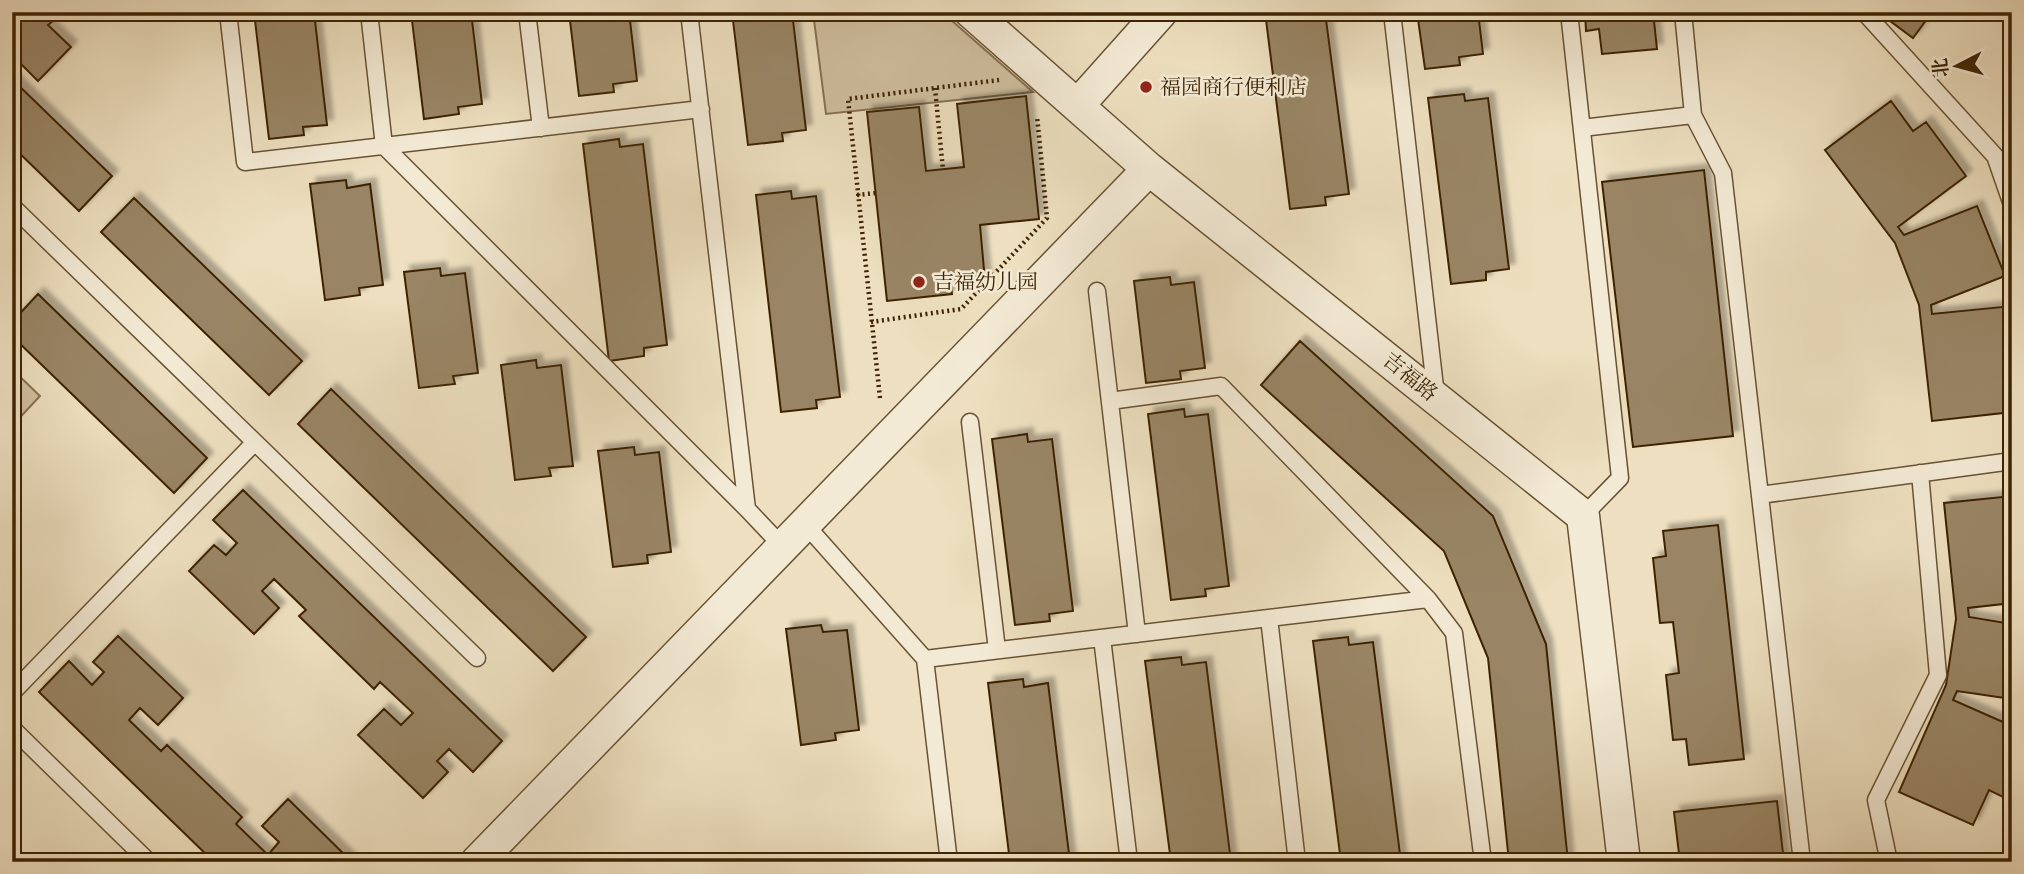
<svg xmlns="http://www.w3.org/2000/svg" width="2024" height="874" font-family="Cardo,'Noto Serif SC',serif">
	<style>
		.green { fill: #cfbf9f; stroke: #867151; stroke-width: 2 }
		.building { fill: #998565; stroke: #3d2303; stroke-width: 2; filter: url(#shadow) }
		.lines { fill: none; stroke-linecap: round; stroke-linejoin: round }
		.lane-casing { stroke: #695232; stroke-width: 19 }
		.street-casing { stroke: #695232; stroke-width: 35 }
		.path { stroke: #3d2303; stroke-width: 4.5; stroke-dasharray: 2 3.5; stroke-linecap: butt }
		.lane { stroke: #f3ead5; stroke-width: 16 }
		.street { stroke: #f3ead5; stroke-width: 32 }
		.poi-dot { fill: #8f2418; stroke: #f3ead5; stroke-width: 2.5 }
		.labels { text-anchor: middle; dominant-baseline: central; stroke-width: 5; stroke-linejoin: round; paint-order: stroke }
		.poi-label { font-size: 21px; fill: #3d2303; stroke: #f3ead5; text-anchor: start }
		.street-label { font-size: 21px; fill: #3d2303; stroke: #f3ead5 }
	</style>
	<defs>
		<filter id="shadow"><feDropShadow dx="6" dy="-6" stdDeviation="2" flood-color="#0004"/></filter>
	</defs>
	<rect width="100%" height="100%" fill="#eddfbf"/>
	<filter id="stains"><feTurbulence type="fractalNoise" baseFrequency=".00286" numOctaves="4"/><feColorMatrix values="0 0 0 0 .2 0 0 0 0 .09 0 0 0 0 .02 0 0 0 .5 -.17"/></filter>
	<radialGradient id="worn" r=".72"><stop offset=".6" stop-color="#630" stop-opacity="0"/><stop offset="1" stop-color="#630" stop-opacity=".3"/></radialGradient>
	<path class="green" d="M813,12H942L1033,92L826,114Z
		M12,369L40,396L12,426Z"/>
	<path class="building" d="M12,12H46L54,20L48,25L71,47L38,81L16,59L12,63Z
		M254,12H314L327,125L303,127L304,135L269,139Z
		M411,12H471L482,104L458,107L459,114L424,119Z
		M569,12H629L637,81L613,84L614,92L579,96Z
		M732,12H792L806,130L782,133L783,141L748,145Z
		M1265,12H1325L1349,194L1325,197L1326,205L1290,209Z
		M1417,12H1478L1483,54L1459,57L1460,65L1425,69Z
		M1585,12H1653L1657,49L1602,54L1599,29L1586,31Z
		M1878,12H1932L1913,38Z
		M12,79L112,176L79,211L12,146Z
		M1464,94L1465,101L1488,98L1509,269L1486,272V280L1451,284L1428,98Z
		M1026,96L1039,219L980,225L985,281L951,284L952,294L887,301L867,112L919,107L926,171L964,167L957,104Z
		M1891,101L1913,131L1926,122L1966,176L1898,227L1904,235L1977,206L2005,276L1931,305L1932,314L2012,306V374H2008L2012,412L1932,421L1919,305L1895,243L1825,150Z
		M619,139L620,147L643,144L667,345L644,348V356L609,361L583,144Z
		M1704,170L1733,436L1633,447L1602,182Z
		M346,180L347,188L370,184L383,285L359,288L360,295L325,300L310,184Z
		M791,191L792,199L816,196L840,397L816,400L817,408L781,412L756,195Z
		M134,198L302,361L269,395L101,232Z
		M440,268L441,276L465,273L478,373L453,376L455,384L419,388L404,272Z
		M1170,277L1171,285L1194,282L1205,368L1180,371L1181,379L1146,383L1134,281Z
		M38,294L207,458L174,493L12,336V322Z
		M1300,341L1493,516L1546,644L1568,862H1509L1488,658L1444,551L1261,385Z
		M536,360L537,368L561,365L573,466L549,468L551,476L515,480L501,365Z
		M331,389L586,637L553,671L298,424Z
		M1184,409L1185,417L1208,414L1229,586L1205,589L1206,596L1171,600L1148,414Z
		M1027,434L1028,442L1052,439L1073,611L1049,614L1050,621L1015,625L992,439Z
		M634,447L635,455L659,452L671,552L647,555L648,563L613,567L598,451Z
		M243,490L502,741L473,772L449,749L437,761L448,772L423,798L358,735L384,709L401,725L413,713L380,682L374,689L299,616L306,610L274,579L262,591L279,608L254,634L189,571L214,545L226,555L237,543L213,520Z
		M2012,496V603L1968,608L1969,617L2012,624V699L1957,691L1953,700L2012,726V777L2003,797L1989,790L1973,825L1899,792L1946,685L1956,619L1944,503Z
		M1718,525L1744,759L1689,765L1686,739L1673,740L1666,675L1679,673L1673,622L1660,623L1653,558L1666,556L1663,531Z
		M821,625L823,632L847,630L859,730L835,733L836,740L801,745L786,629Z
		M118,636L183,698L158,725L140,708L129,720L161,751L167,745L242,817L236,824L268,855L279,842L262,826L288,799L352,862H214L39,692L69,661L92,685L104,672L93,662Z
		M1348,637L1349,645L1373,642L1401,862H1341L1313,641Z
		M1181,657L1182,665L1206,662L1231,862H1171L1145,661Z
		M1023,679L1024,687L1048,683L1070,862H1010L988,683Z
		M1777,801L1784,862H1680L1674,812Z"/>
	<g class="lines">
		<defs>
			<path id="lane" d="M228,12L245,162L701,109
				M369,12L384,146L747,509L783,547
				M527,12L541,128
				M689,12L747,509
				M1392,12L1436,396
				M1569,12L1620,478L1583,516
				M1864,12L1995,156L2012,205
				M1693,115L1723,173L1802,862
				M1582,128L1693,115L1683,12
				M12,206L477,658
				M1097,291L1137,634
				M1110,401L1221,386L1428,599L1454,633L1483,862
				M970,422L997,650
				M1760,495L2012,461
				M805,524L925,659L949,862
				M1269,618L1297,862
				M1102,638L1129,862
				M925,659L1428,599
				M12,693L255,442
				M12,728L149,862
				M1889,862L1876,800L1938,675L1920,473"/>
			<path id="street" d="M971,12L1149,169L1583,516L1624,862
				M1078,105L1161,12
				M477,862L1149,169"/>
		</defs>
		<use href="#lane" class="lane-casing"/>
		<use href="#street" class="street-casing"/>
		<path class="path" d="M935,88L943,170
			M857,195L876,193
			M871,322L961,309L1047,218L1037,116
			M880,398L848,99L999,80"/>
		<use href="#lane" class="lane"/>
		<use href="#street" class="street"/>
	</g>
	<g class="poi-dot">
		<circle cx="1146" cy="87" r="7"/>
		<circle cx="919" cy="282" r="7"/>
	</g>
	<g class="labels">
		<g class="poi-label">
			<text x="1160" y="87">福园商行便利店</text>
			<text x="933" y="282">吉福幼儿园</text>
		</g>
		<g class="street-label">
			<text transform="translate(1410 377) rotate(39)">吉福路</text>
		</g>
	</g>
	<rect width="2024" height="874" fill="none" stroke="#eddfbf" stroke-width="42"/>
	<rect x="14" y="14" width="1996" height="846" fill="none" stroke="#3d2303" stroke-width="3.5"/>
	<rect x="21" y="21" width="1982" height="832" fill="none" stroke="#3d2303" stroke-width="2"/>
	<g transform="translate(1957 66) rotate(264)" stroke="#f3ead5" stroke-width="5" paint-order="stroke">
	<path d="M0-5L12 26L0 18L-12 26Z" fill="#3d2303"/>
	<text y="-10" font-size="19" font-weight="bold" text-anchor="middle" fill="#3d2303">北</text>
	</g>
	<rect width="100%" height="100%" filter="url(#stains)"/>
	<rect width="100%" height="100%" fill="url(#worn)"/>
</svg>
